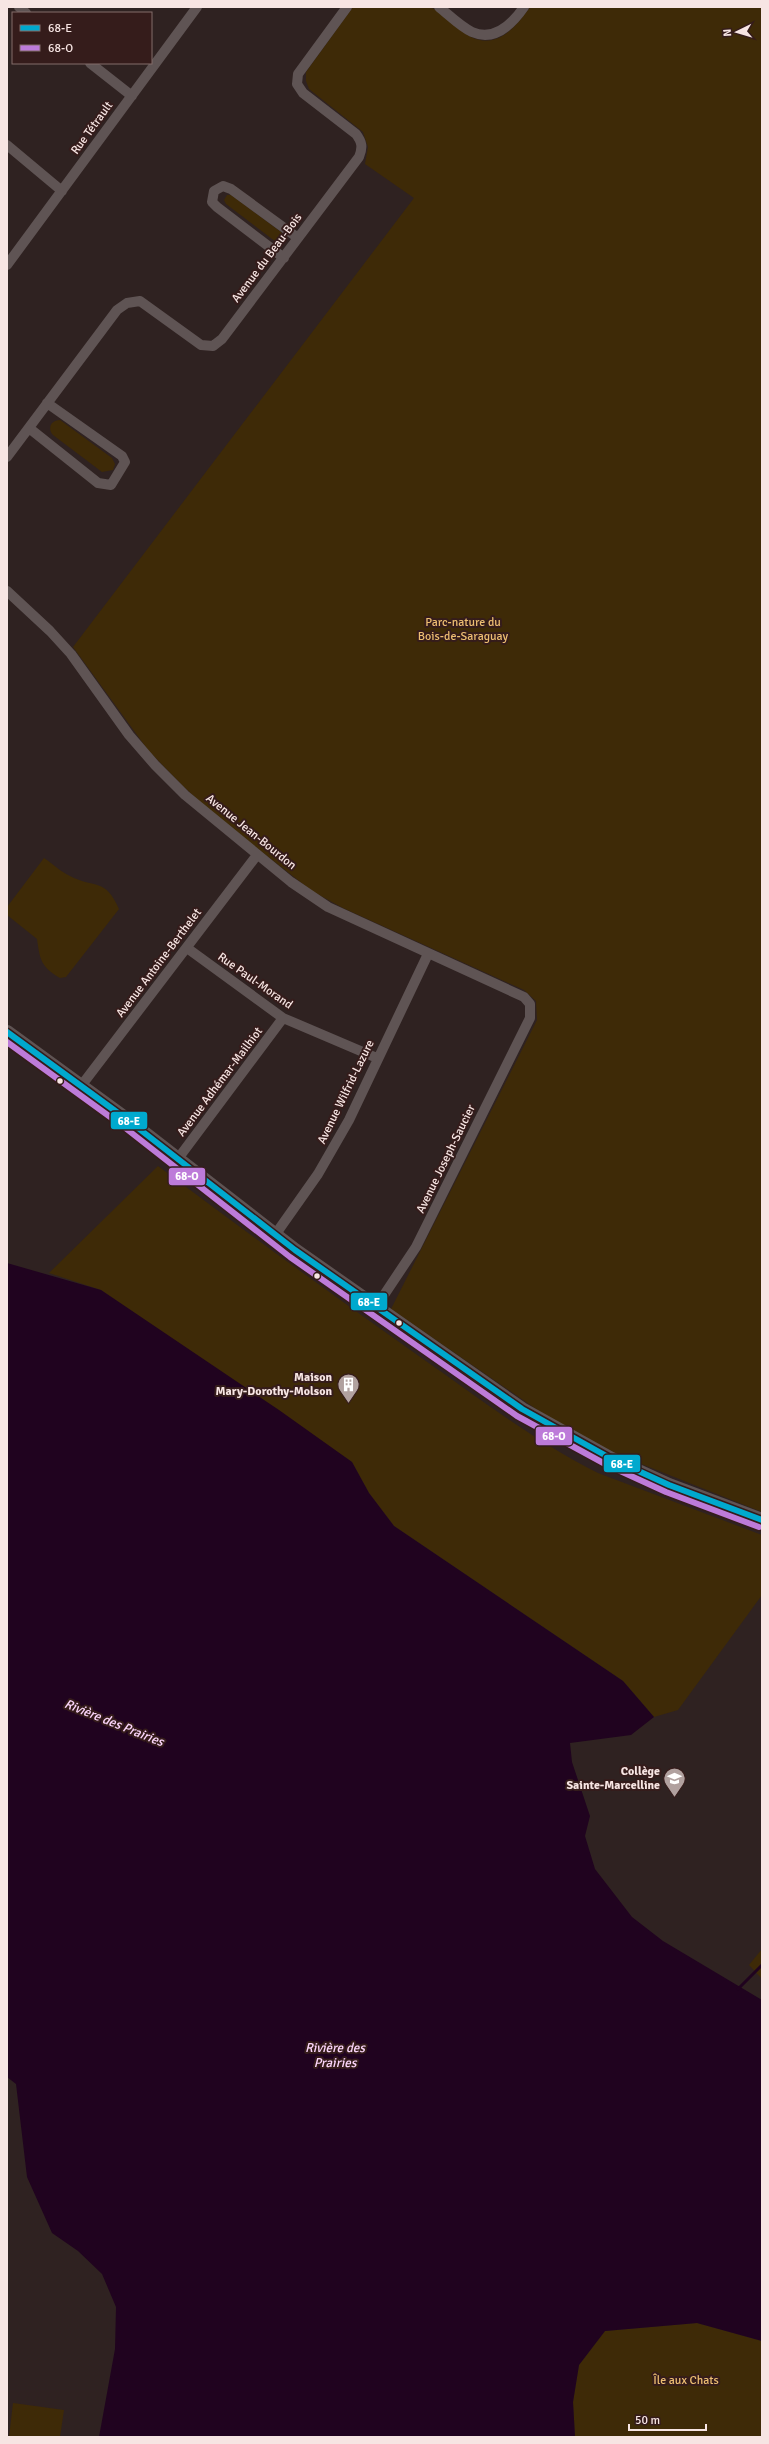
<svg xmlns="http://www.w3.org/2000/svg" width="769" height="2444" font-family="Signika,sans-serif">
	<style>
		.green { fill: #3e2a07 }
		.water { fill: #20031f }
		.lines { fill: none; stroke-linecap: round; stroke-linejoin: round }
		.stream { stroke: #20031f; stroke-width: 3 }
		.street { stroke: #5f5454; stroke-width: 10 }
		.secondary { stroke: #5f5454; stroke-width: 14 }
		.bus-1-casing { stroke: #351c1b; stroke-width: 9 }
		.bus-2-casing { stroke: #351c1b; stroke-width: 9 }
		.bus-1 { stroke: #00a9ce; stroke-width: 6 }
		.bus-2 { stroke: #bd7bd9; stroke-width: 6 }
		.bus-dot { fill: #f7e5e3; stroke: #351c1b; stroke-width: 1.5 }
		.labels { text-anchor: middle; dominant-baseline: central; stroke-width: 4; stroke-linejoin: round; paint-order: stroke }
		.street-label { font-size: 12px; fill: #f7e5e3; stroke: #351c1b }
		.park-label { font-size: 12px; fill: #edbe72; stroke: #351c1b }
		.poi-label { font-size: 12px; font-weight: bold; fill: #f7e5e3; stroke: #351c1b; text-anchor: end }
		.water-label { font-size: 13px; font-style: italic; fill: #fcd6fb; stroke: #351c1b }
		.line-badge { stroke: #351c1b; stroke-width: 1.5 }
		.badge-label { font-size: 11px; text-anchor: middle; font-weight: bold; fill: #fff }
	</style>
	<rect width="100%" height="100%" fill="#2f2221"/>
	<path class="green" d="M353,7C366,7 425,4 432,8C447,14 457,30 471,37C497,50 517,26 530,7H762V1512L619,1455L555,1422L391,1309L537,1020L536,1001L524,990L343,908L312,891L212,813L183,786L148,750L73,647L414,198L365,164L368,147L363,132L309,89L306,81V72Z
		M227,195H231L281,232L283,235L281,241L276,242L226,204L224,200Z
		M60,420L112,458L115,464L113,470L102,472L53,435C47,428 51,420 60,420Z
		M44,858C53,864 61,872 70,876C95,889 105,877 119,909L66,977L60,978C41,967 40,960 37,939L7,915V907Z
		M158,1166C246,1232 334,1296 423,1359C480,1399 536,1442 598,1473L762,1535V1595L678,1710L654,1717L623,1681L394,1526L369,1493L352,1462L101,1290L49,1273Z
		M762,1949V1979L749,1965Z
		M697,2323L762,2341V2437H575L573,2402L579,2365L605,2331Z
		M13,2403L64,2410L60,2437H9Z"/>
	<path class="water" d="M7,1263L101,1290L279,1410L352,1462L369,1493L394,1526L623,1681L654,1717L631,1735L570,1743L572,1762L590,1816L585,1836L595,1869L632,1917L663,1941L762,2000V2341L697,2323L605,2331L579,2365L573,2402L575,2437H99L115,2349L116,2307L102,2274L78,2251L52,2233L27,2177L16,2084L7,2077Z"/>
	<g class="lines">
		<path class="stream" d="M738,1989L762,1965"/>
		<path class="street" d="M19,7L26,13
			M439,7C449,15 461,27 472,32C495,42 513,23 524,7
			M90,63L132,96
			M7,145L62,191
			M284,258L217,207L212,202L214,191L223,186L231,189L298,238
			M7,265L197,7
			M29,428L98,483L111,485L125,462L122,456L47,403
			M7,457L117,310L127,303L140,301L201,345L213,346L222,339L359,157C363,147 362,142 356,134L303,93L297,84L298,74L347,7
			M7,591L50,631L71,654L129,735L155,765L185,795L291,882L328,907L524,997L530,1004V1018L416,1247L376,1307
			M187,948L283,1018L377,1058
			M81,1086L257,855
			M177,1160L283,1018
			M275,1235L318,1174L349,1120L428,954"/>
		<path class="secondary" d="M7,1032L129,1121L295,1250L522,1409L610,1458L669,1485L762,1520"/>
		<defs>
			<path id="bus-1" d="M7,1032L129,1121L295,1250L522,1409L610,1458L669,1485L762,1520"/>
			<path id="bus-2" d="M7,1042L124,1127L290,1257L517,1416L607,1465L666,1492L759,1527"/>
		</defs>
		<use href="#bus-1" class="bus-1-casing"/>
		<use href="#bus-2" class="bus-2-casing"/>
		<use href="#bus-1" class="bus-1"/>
		<use href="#bus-2" class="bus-2"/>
	</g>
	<defs>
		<symbol id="building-pin" viewBox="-11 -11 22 30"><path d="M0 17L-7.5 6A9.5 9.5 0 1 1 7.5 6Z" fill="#b1a19f" stroke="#351c1b"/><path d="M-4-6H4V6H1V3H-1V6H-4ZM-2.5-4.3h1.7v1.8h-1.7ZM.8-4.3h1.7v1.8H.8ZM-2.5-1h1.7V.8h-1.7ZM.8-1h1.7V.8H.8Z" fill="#fff"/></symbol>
		<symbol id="school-pin" viewBox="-11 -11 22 30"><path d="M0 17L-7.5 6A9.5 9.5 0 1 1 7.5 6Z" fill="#b1a19f" stroke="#351c1b"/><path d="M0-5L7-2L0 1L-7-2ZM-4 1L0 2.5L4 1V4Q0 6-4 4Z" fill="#fff"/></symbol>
	</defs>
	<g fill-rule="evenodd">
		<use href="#building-pin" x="336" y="1372" width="25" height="34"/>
		<use href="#school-pin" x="662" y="1766" width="25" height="34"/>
	</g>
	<g class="bus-dot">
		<circle cx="60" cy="1081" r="3.5"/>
		<circle cx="317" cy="1276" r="3.5"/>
		<circle cx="399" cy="1323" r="3.5"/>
	</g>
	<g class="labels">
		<g class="street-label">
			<text transform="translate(92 128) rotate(-54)">Rue Tétrault</text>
			<text transform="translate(267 258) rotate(-53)">Avenue du Beau-Bois</text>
			<text transform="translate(251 832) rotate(39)">Avenue Jean-Bourdon</text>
			<text transform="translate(159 963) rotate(-53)">Avenue Antoine-Berthelet</text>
			<text transform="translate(255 981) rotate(35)">Rue Paul-Morand</text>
			<text transform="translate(220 1082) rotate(-53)">Avenue Adhémar-Mailhiot</text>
			<text transform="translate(346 1092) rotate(-64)">Avenue Wilfrid-Lazure</text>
			<text transform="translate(446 1159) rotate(-64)">Avenue Joseph-Saucier</text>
		</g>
		<g class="park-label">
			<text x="463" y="622">Parc-nature du<tspan x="463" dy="14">Bois-de-Saraguay</tspan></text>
			<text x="686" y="2380">Île aux Chats</text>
		</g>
		<g class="poi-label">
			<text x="332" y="1377">Maison<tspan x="332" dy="14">Mary-Dorothy-Molson</tspan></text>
			<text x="660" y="1771">Collège<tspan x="660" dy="14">Sainte-Marcelline</tspan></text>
		</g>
		<g class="water-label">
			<text transform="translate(114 1723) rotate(22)">Rivière des Prairies</text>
			<text x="335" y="2048">Rivière des<tspan x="335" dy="15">Prairies</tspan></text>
		</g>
	</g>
	<g class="line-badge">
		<rect x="110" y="1111" width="38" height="19" rx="4" fill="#00a9ce"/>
		<rect x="168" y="1167" width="38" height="19" rx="4" fill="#bd7bd9"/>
		<rect x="350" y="1292" width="38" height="19" rx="4" fill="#00a9ce"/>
		<rect x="535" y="1426" width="38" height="20" rx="4" fill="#bd7bd9"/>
		<rect x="603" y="1454" width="38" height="19" rx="4" fill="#00a9ce"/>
	</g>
	<g class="badge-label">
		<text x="129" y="1125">68-E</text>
		<text x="187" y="1180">68-O</text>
		<text x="369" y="1306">68-E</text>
		<text x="554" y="1440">68-O</text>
		<text x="622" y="1468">68-E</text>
	</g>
	<rect width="769" height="2444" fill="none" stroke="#f7e5e3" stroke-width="16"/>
	<rect x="12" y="12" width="140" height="52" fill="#351c1b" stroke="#836c6b"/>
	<rect x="20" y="25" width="20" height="6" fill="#00a9ce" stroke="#836c6b"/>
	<text x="48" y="32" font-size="12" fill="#f7e5e3">68-E</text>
	<rect x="20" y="45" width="20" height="6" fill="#bd7bd9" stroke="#836c6b"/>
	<text x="48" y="52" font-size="12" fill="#f7e5e3">68-O</text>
	<g transform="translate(737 32) rotate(265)" stroke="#351c1b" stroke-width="3" paint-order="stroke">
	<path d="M0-3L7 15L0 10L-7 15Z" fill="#f7e5e3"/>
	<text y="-6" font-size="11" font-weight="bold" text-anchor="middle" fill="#f7e5e3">N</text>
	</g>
	<path d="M629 2424v6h77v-6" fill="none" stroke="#f7e5e3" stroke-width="2"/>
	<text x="635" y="2424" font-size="12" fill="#f7e5e3" stroke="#351c1b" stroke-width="3" paint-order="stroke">50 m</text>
</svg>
